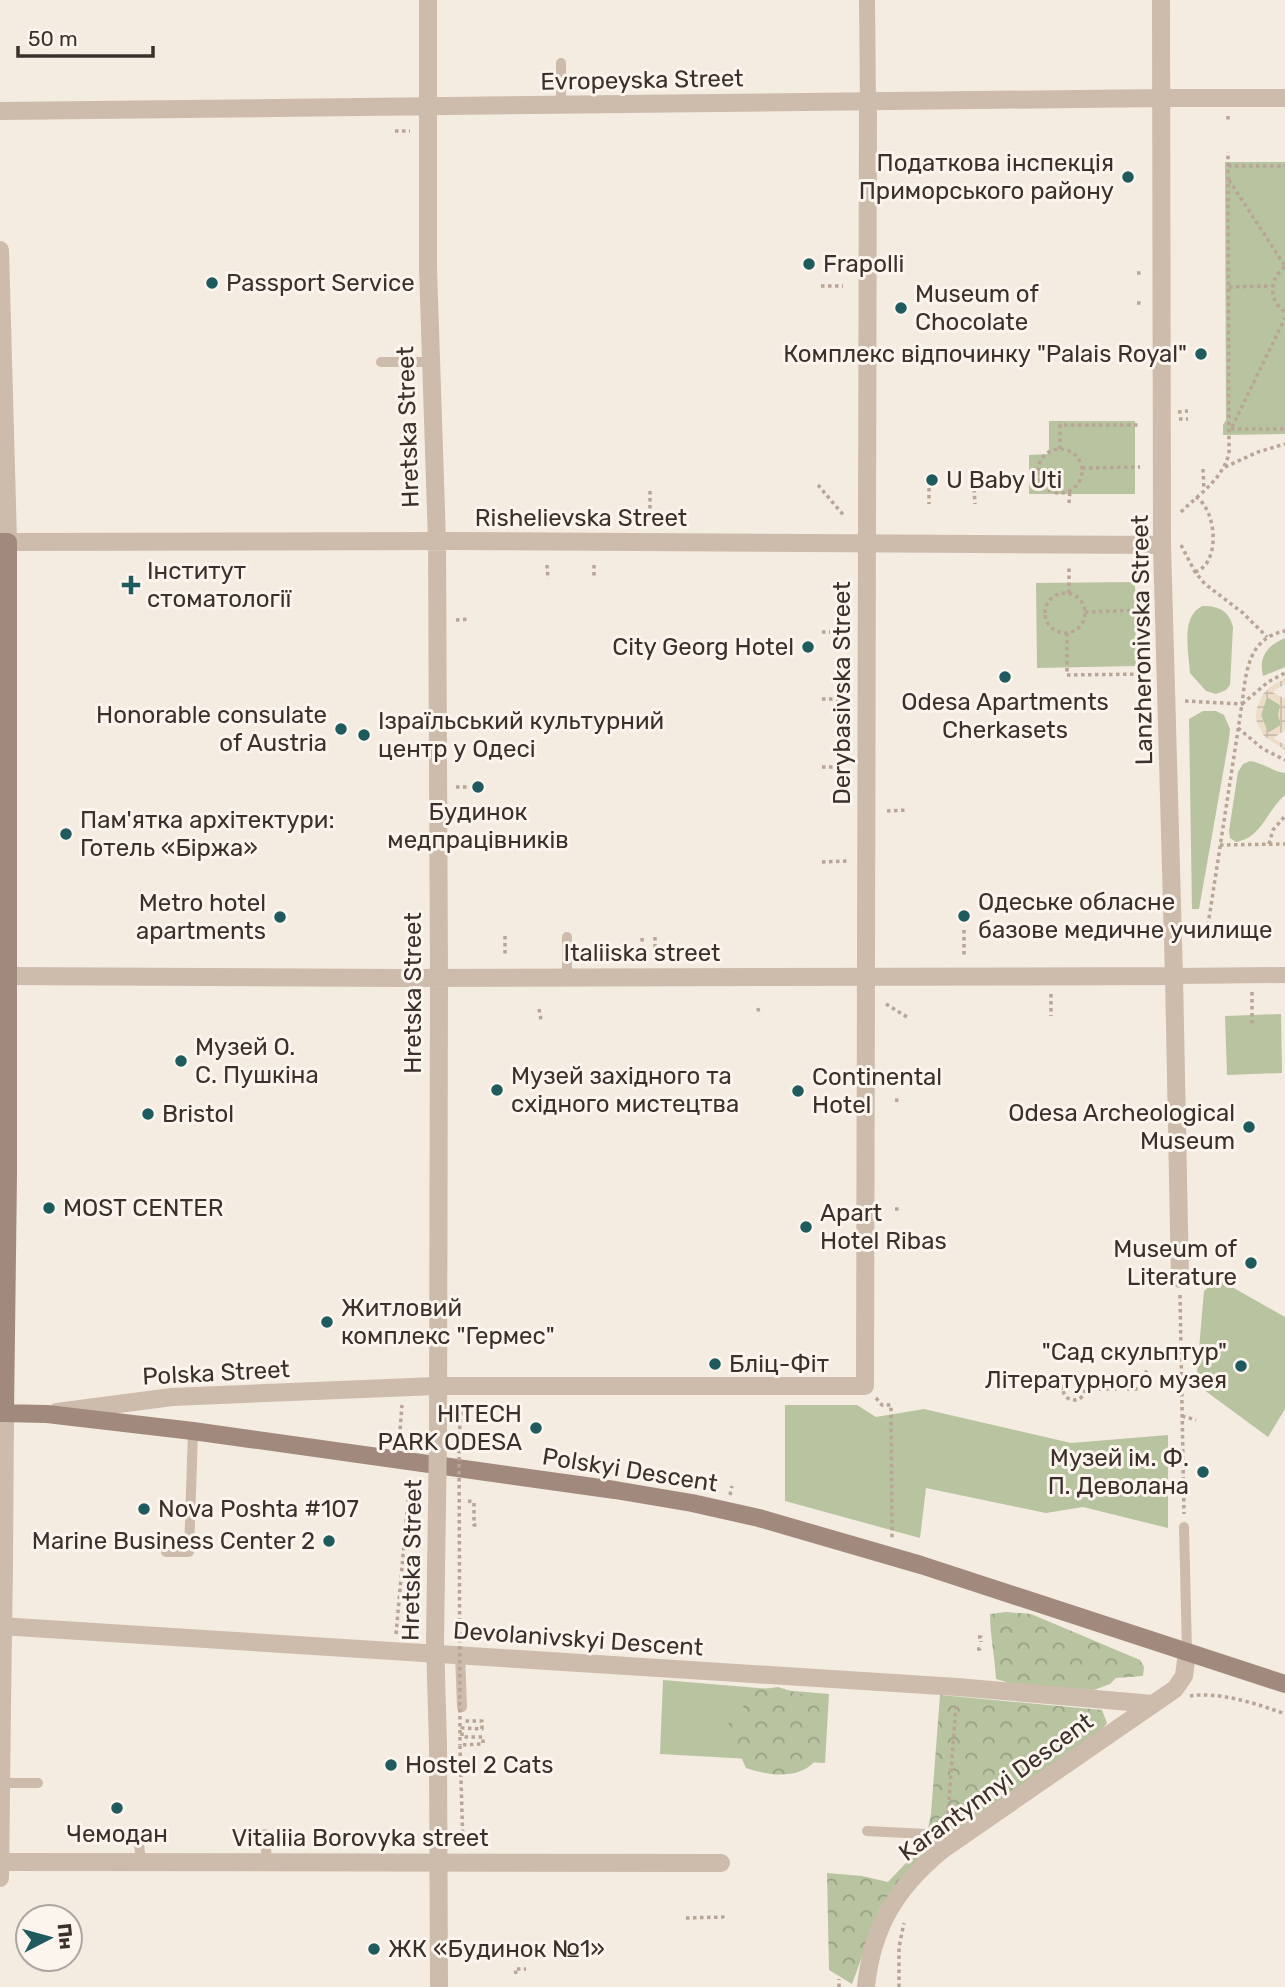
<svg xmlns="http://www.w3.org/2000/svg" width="1285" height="1987" font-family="Rubik,sans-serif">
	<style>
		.green { fill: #b8c4a0 }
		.forest { fill: url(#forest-crowns) }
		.plaza { fill: url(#plaza-grid); fill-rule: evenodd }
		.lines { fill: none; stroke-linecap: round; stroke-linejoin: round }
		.path { stroke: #b9a596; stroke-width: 3.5; stroke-dasharray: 3.5 3.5; stroke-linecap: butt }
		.service { stroke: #cdbbac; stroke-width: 10 }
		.pedestrian { stroke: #cdbbac; stroke-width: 16 }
		.minor { stroke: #cdbbac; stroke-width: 18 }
		.tertiary { stroke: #cdbbac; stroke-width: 18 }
		.secondary { stroke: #a18a7d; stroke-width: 18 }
		.path-bridge { stroke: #b9a596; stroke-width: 3.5; stroke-dasharray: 3.5 3.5; stroke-linecap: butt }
		.tertiary-bridge { stroke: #cdbbac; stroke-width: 18 }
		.poi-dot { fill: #1f5a5e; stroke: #fbf5ee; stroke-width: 2.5 }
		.labels { text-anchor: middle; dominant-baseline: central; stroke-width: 6; stroke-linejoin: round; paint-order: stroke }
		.street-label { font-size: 24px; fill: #3b302b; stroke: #fbf5ee }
		.poi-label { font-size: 24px; fill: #3b302b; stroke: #fbf5ee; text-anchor: start }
	</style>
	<defs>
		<pattern id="forest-crowns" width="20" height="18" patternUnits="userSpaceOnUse" patternTransform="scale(1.75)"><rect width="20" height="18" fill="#b8c4a0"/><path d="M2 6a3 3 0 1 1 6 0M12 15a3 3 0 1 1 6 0" fill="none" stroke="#97a083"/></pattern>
		<pattern id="plaza-grid" width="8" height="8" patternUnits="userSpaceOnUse" patternTransform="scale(1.75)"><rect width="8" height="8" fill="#ecdcc8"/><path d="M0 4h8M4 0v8" fill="none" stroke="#cbbdac"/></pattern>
	</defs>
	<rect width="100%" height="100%" fill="#f4ebe1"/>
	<path class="green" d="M1225,162H1285V434L1223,435V425L1226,420Z
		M1049,421H1135V494H1029V455L1049,454Z
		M1135,582L1136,666L1037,668L1036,583Z
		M1203,606C1219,606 1229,611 1233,627L1230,685L1226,690L1216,694L1206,691L1190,673C1189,653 1180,615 1203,606Z
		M1285,638V667L1263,676C1258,657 1268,645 1285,638Z
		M1267,697L1280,705L1281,725L1268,733L1261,715Z
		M1203,711H1216L1224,715L1230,729L1229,739L1199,909H1192L1189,719Z
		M1250,761C1263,763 1272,771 1285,773V795C1267,810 1262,838 1236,842L1230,838L1229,831L1238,772L1243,764Z
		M1281,1014L1282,1073L1227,1075L1225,1016Z
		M1218,1279L1285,1317V1409L1268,1437L1196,1384L1204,1291Z
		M785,1405H857L876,1417L924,1409L1071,1443L1168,1435V1528L1083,1507L1046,1513L926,1488L920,1538L785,1501Z
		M663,1680L829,1694L825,1763L660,1754Z"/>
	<path class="forest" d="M1006,1612L1031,1614L1140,1660L1144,1667L1143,1676L1116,1678L1110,1684L1094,1690L1027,1688L996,1679C995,1657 990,1636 990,1614Z
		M778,1687L816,1699C819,1709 824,1721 824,1731C824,1779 781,1780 746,1768L734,1741L725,1737L724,1726C738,1719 745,1706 749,1691Z
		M940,1695L1102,1710L1107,1723L1099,1733L935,1852L879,1910L852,1984L829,1970L827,1873L862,1876L888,1882L925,1843L931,1814Z"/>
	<path class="plaza" d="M1285,679V684L1272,692L1285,699V730L1273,738L1285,745V750L1264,736L1257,723L1256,716L1257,708L1263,694L1274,684ZM1267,697L1280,705L1278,715L1281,725L1268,733L1261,715Z"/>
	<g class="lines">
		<path class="path" d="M1228,116V123
			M395,131H410
			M1228,166H1285
			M1229,180L1285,266
			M1285,267C1269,279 1268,300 1285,312
			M1137,273H1141
			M821,286H843
			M1229,287L1272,286
			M1137,303H1141
			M1178,412L1188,411
			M1179,419H1188
			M1232,427L1285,318
			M1231,429H1285
			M1060,449V425H1140
			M1038 471a22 22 0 1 1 44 0a22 22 0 1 1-44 0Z
			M1225,467L1258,452L1285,444
			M1082,468L1140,467
			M1203,469L1204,490
			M818,485L845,517
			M929,488V504
			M974,489L975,504
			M650,491V517
			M1069,503L1070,490
			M399,505H418
			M1181,512C1200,493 1221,481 1229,454L1228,152
			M1181,545L1195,572L1205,584L1243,613L1267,637
			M547,565L548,579
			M594,565V578
			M1195,572C1221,564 1217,510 1196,497
			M1045 613a20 20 0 1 1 40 0a20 20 0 1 1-40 0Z
			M1069,593V565
			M1085,612L1143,610
			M456,620L469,619
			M822,632H845
			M1067,633V675L1149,674
			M822,699H846
			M1185,701L1242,704C1246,672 1248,638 1285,631
			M1238,728L1263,749L1285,760
			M822,767H833
			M456,787H470
			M887,811L908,810
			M1269,844L1273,830L1285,816
			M1220,845L1285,844
			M822,862L847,861
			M964,930V956
			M505,936V956
			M655,937V956
			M642,938L643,956
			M1191,939L1206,938L1242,704L1268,682L1285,673
			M1252,992V1025
			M1051,994V1016
			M886,1004L907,1017
			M758,1008L759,1014
			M539,1009L541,1020
			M895,1100L902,1101
			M895,1209H902
			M1180,1295L1184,1514
			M1063 1389a11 11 0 1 1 22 0a11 11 0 1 1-22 0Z
			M1025,1388H1063
			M1085,1389H1138L1148,1368
			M876,1398L882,1405H891L892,1540
			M1182,1416L1196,1420
			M459,1436L462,1402
			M399,1443L402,1405
			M637,1477L638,1465
			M730,1495L732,1486
			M468,1501L474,1502V1525H477
			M396,1634L410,1478
			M978,1637H981V1642
			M977,1649H980L981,1645
			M1190,1696C1217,1691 1259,1704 1285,1714
			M947,1828L956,1703
			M463,1847L460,1745L483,1744V1737H462V1728L482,1729V1721H465
			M686,1918L723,1917L722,1913
			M516,1974L515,1969H526
			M839,1987V1979
			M899,1987V1947L904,1923"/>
		<path class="service" d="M561,63V105
			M381,362H431
			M567,937V978
			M1184,1527L1187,1653
			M166,1552H189L193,1431
			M460,1654L462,1707
			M2,1783H38
			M867,1831L926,1834L942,1850
			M265,1834L267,1863
			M138,1836L141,1861"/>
		<path class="pedestrian" d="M867,0L868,102
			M1174,976L1285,975"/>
		<path class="minor" d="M428,0V106
			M1162,98H1285
			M1174,976L1180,1279
			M57,1412L172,1397L436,1386H865L868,102
			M0,1626L957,1687L1153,1704
			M0,1862L721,1863"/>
		<path class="tertiary" d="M428,106V268L437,541L439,977L438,1437
			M0,111L1162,98
			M0,250L8,542L450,541L1162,545
			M7,976L402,978L1174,976L1162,545L1161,0
			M4,1563L5,1413
			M438,1745L439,1987
			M0,1878L2,1703
			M866,1987C872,1927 896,1888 942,1850L1175,1689L1184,1676L1187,1653"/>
		<path class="secondary" d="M0,542H8V1175L5,1413
			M0,1413L47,1414L193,1431L615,1490L692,1503L759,1518L921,1565L1285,1684"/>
		<path class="path-bridge" d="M459,1436L460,1745"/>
		<path class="tertiary-bridge" d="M2,1703L4,1563
			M438,1745L435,1641L438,1437"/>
	</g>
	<g class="poi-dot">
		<circle cx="1128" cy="177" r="7"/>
		<circle cx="809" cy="264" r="7"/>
		<circle cx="212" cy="283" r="7"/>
		<circle cx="901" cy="308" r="7"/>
		<circle cx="1201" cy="354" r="7"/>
		<circle cx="932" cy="480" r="7"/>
		<path d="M127.5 574.5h7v7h7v7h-7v7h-7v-7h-7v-7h7z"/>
		<circle cx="808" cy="647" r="7"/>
		<circle cx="1005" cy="677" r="7"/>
		<circle cx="341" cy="729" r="7"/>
		<circle cx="364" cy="735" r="7"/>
		<circle cx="478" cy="787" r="7"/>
		<circle cx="66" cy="834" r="7"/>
		<circle cx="964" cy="916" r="7"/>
		<circle cx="280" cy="917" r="7"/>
		<circle cx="181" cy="1061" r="7"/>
		<circle cx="497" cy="1090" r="7"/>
		<circle cx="798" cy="1091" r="7"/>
		<circle cx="148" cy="1114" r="7"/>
		<circle cx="1249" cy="1127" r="7"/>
		<circle cx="49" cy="1208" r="7"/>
		<circle cx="806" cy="1227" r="7"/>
		<circle cx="1251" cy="1263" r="7"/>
		<circle cx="327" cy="1322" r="7"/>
		<circle cx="715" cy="1364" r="7"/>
		<circle cx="1241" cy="1366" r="7"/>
		<circle cx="536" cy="1428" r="7"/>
		<circle cx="1203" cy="1472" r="7"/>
		<circle cx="144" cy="1509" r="7"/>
		<circle cx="329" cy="1541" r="7"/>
		<circle cx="391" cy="1765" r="7"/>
		<circle cx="117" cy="1808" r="7"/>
		<circle cx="374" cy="1949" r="7"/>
	</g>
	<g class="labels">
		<g class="street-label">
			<text transform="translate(642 80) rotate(-1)">Evropeyska Street</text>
			<text transform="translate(408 427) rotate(-92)">Hretska Street</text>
			<text x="581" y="518">Rishelievska Street</text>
			<text transform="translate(1142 640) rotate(-91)">Lanzheronivska Street</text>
			<text transform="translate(842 693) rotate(-90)">Derybasivska Street</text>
			<text x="642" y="953">Italiiska street</text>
			<text transform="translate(413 993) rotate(-90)">Hretska Street</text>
			<text transform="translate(216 1373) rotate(-3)">Polska Street</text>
			<text transform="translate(630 1470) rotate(9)">Polskyi Descent</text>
			<text transform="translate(412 1560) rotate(-89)">Hretska Street</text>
			<text transform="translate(578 1639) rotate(4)">Devolanivskyi Descent</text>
			<text transform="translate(996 1787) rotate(-36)">Karantynnyi Descent</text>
			<text x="360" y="1838">Vitaliia Borovyka street</text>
		</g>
		<g class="poi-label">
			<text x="1114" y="163" text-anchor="end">Податкова інспекція<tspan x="1114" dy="28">Приморського району</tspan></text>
			<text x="823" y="264">Frapolli</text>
			<text x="226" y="283">Passport Service</text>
			<text x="915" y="294">Museum of<tspan x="915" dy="28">Chocolate</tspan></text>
			<text x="1187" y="354" text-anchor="end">Комплекс відпочинку "Palais Royal"</text>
			<text x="946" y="480">U Baby Uti</text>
			<text x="147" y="571">Інститут<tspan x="147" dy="28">стоматології</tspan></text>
			<text x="794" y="647" text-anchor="end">City Georg Hotel</text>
			<text x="1005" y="702" text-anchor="middle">Odesa Apartments<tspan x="1005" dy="28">Cherkasets</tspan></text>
			<text x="327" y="715" text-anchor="end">Honorable consulate<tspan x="327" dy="28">of Austria</tspan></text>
			<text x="378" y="721">Ізраїльський культурний<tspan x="378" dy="28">центр у Одесі</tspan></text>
			<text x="478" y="812" text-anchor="middle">Будинок<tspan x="478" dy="28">медпрацівників</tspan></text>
			<text x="80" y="820">Пам'ятка архітектури:<tspan x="80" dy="28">Готель «Біржа»</tspan></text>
			<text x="978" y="902">Одеське обласне<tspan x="978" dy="28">базове медичне училище</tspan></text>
			<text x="266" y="903" text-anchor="end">Metro hotel<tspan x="266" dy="28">apartments</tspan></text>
			<text x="195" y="1047">Музей О.<tspan x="195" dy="28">С. Пушкіна</tspan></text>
			<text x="511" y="1076">Музей західного та<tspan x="511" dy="28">східного мистецтва</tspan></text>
			<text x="812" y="1077">Continental<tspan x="812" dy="28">Hotel</tspan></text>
			<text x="1235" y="1113" text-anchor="end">Odesa Archeological<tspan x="1235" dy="28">Museum</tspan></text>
			<text x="162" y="1114">Bristol</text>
			<text x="63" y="1208">MOST CENTER</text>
			<text x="820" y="1213">Apart<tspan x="820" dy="28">Hotel Ribas</tspan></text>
			<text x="1237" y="1249" text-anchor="end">Museum of<tspan x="1237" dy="28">Literature</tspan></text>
			<text x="341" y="1308">Житловий<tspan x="341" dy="28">комплекс "Гермес"</tspan></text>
			<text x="1227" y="1352" text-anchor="end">"Сад скульптур"<tspan x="1227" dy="28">Літературного музея</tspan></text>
			<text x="729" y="1364">Бліц-Фіт</text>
			<text x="522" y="1414" text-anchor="end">HITECH<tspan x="522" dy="28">PARK ODESA</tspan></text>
			<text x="1189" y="1458" text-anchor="end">Музей ім. Ф.<tspan x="1189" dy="28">П. Деволана</tspan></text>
			<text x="158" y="1509">Nova Poshta #107</text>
			<text x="315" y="1541" text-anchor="end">Marine Business Center 2</text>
			<text x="405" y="1765">Hostel 2 Cats</text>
			<text x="117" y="1834" text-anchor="middle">Чемодан</text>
			<text x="388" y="1949">ЖК «Будинок №1»</text>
		</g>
	</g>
	<g transform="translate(49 1938) rotate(84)"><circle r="33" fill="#fbf5ee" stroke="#aea6a0" stroke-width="2"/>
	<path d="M0-5L12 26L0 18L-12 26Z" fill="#1f5a5e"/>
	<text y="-10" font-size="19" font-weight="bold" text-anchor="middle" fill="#3b302b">Пн</text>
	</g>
	<path d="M18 46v10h135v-10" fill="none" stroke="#3b302b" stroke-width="3.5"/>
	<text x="28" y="46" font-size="21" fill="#3b302b" stroke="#fbf5ee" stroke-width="5" paint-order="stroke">50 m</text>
</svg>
